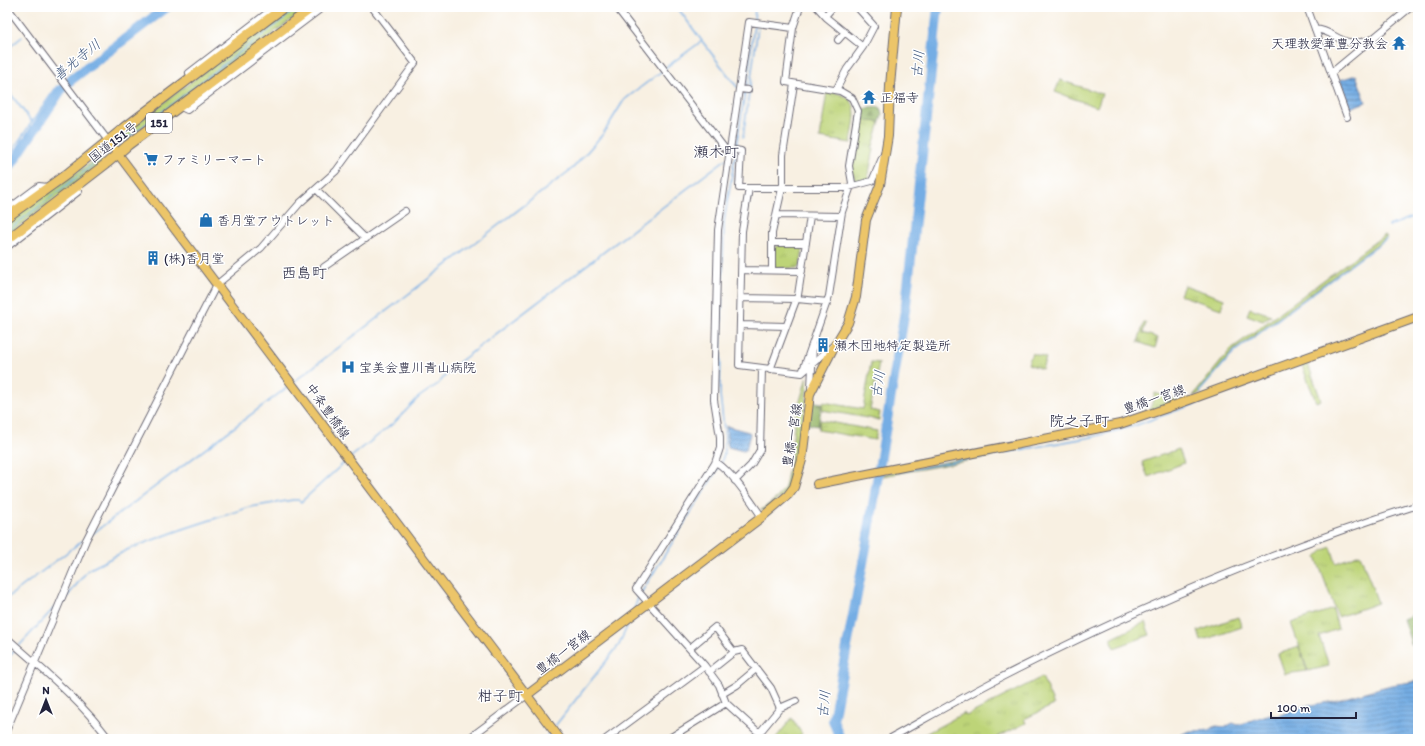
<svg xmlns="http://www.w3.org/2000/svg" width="1425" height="746" font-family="Itim,'Klee One',sans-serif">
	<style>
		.grass { fill: url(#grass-tufts); stroke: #707b5a }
		.forest { fill: url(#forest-firs); stroke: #5c6c52 }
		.cemetery { fill: url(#cemetery-stones); stroke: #707b5a }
		.water { fill: url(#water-rules); stroke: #4b6890 }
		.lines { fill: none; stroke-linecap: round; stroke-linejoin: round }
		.stream { stroke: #74ade4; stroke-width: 1.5 }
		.river { stroke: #74ade4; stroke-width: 10 }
		.minor-casing { stroke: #6d6a75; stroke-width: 8 }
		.major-casing { stroke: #6d6a75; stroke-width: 10 }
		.highway-casing { stroke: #6d6a75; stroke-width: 11 }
		.minor { stroke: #fff; stroke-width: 6 }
		.major { stroke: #ecc569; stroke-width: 8 }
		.highway { stroke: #ecc569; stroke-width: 9 }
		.labels { text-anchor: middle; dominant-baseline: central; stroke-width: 3; stroke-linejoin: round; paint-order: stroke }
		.shield { fill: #fff; stroke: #646476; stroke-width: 1 }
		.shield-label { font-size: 12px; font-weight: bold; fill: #22223b }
		.poi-label { font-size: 13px; fill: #22223b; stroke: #fff; text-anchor: start }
		.street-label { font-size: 13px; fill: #22223b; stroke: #fff }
		.water-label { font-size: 14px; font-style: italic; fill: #435a7f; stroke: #fff }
		.quarter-label { font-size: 15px; fill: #22223b; stroke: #fff }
	</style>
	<defs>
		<pattern id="grass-tufts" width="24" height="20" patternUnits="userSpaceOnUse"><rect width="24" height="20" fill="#bdd478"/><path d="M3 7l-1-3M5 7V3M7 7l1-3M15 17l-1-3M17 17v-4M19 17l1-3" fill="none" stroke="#a2b669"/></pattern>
		<pattern id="forest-firs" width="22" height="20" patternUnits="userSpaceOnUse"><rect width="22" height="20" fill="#96b668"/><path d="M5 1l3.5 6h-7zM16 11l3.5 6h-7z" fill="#7a9457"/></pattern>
		<pattern id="cemetery-stones" width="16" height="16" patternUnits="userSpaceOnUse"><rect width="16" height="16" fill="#bdd478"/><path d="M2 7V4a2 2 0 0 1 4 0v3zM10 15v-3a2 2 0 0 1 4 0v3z" fill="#a2b669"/></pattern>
		<pattern id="water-rules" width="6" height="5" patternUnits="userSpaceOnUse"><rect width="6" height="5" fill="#74ade4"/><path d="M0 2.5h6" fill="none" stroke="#5f8cba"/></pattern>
	</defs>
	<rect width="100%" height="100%" fill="#fff"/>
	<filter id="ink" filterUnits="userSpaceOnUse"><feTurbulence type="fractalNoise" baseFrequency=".025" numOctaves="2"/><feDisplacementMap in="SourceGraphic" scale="8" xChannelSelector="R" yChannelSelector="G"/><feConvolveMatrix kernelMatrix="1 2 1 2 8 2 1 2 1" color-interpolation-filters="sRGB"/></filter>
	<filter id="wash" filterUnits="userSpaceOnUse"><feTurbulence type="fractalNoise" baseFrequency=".012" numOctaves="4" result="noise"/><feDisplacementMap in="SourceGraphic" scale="16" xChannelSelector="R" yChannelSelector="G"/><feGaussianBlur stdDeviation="0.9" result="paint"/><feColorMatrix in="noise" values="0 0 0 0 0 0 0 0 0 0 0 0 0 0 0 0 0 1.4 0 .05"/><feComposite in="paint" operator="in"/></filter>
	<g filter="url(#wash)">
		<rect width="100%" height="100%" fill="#f8f0e2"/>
		<path class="grass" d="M292,7H308L183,101L152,120L127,139L123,134L277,16Z
			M1060,80L1102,94L1097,107L1055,92Z
			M827,91C864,97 855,114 851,143L820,138Z
			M859,120L880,122L872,149H874L868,177L870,178V180L856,184L851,168Z
			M99,157L103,162L7,235V222Z
			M1384,235L1387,237L1233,351L1200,391L1201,393L1193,396L1231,349Z
			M778,245H800L803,249L800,266L797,268H777L774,265V248Z
			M1184,285L1224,299L1221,309L1180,295Z
			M1250,308L1271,315L1263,321L1247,315Z
			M1032,353L1046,358L1042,369L1028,364Z
			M1307,361L1321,400L1316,402L1301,363Z
			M871,362L879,363L870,410L880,412L879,420L822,410L823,402L863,409Z
			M807,377C810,383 797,478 790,488C786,495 769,505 762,511L761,510L778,497L785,487L791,457L795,418Z
			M1155,393L1179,401L1149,412Z
			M820,420L877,431L875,440L818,430Z
			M1179,449L1184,463L1148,477L1142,462Z
			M992,453L994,456L883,476V474Z
			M1331,547L1336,563L1360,554L1378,603L1338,617L1316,557L1324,550Z
			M1333,609L1338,629L1319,636L1329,666L1308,671L1291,623Z
			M1238,617L1242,627L1201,641L1198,631Z
			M1145,622L1150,635L1114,648L1111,639Z
			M1299,647L1307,671L1285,674L1278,654Z
			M1042,677L1054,705L1024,719L1026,723L994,739H916L964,713L966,716Z
			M792,718L802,734L794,739H775Z"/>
		<path class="forest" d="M880,107L882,115L880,122L859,120L860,109Z
			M810,401L822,403L818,426L808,424Z
			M1418,613V644L1412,646L1403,619Z"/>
		<path class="cemetery" d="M1144,322L1146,323L1143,333L1158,338L1155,348L1138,342Z"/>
		<path class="water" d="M1356,75L1366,102L1350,108L1340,80Z
			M726,426L749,432L750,434L746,450L743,451L728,447Z
			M1418,681V739H1169L1190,731L1209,730L1216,726L1225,727L1233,723L1238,725L1267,715L1278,716L1300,707L1334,701L1391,685Z"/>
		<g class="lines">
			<path class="stream" d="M754,21L755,7
				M702,41L737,87
				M7,49L22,37
				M665,68L702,41L677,7
				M746,88L754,25
				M7,89L31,121
				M743,137L758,27
				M116,147L299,7
				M736,148L745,92
				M7,158L57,86
				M1389,226L1418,215
				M7,231L112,150
				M295,381L573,168L603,134L624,100L662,71
				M1201,393L1200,391L1234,352L1386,239
				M351,457L395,422L419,397L438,384L454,366L726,159
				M721,463L724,454L725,438L720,395L724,221L736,151
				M897,472L1092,437L1131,427L1203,401L1202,399
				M92,534L289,386
				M641,593L719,467
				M7,598L82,541
				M63,602L88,570L131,548L180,530L250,507L293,500H299L301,502L346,461
				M634,609L639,596
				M19,646L55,607
				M7,659L17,648
				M555,726L619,645L629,622
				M545,739L550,732"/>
			<path class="river" d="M7,171L61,90L71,80L167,7
				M840,739L833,720L867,542L906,304L938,7"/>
		</g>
	</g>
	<g filter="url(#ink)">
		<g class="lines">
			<defs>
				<path id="minor" d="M7,7L109,142
					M616,7L729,154
					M800,7L793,28L786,82L840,91L852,98L858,111L849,166L852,183L842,212L829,296L802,373
					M817,7L827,18L863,47L847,69L836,90
					M857,7L874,26L863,47
					M1307,7L1347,117
					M825,16L833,7
					M793,28L749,22L718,230L714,400L720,437V448L715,463L636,589L705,666L719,685L726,703L757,731H761L780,708L796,701
					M1315,29C1337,31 1340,49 1369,40
					M838,40L845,32
					M189,73L275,7
					M1331,73L1411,7
					M740,89L748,90
					M181,107L187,110L323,7
					M730,149L741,151L739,188H845L872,181L883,156
					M749,188L742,231L739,365L802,373L835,344
					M317,190L366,239
					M7,210L39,186L48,187
					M776,215L841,216
					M772,243H806
					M7,247L79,191V185
					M324,267L405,211
					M742,270L802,271
					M772,270V233L783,184V155L794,84
					M741,298L797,299L828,302
					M740,325L786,326
					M770,370L798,295L810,216
					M811,388L813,346
					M716,462C733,473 750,500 762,517
					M735,481L751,465L760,450L762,369
					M7,638C43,670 80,700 109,739
					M690,648L715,627L734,652
					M709,672L734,652L742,650L771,688L780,708
					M722,694L737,685L756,669
					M7,729L86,540L215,288L221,281L261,248L300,203L336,171L415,63L372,7
					M468,739L527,695
					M606,739L705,666
					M668,739L726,703
					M889,739C925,719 961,698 998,679C1132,610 1273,551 1418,505"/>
				<path id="major" d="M109,142L560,739
					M817,484L1120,424L1167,408L1418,317
					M527,695L762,517L788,495L794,487L802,460L810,394L836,343L848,323L856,297L866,220L880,185L888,136L890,86L897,7"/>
				<path id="highway" d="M7,217L67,174L119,132L284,7
					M7,240L107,163L128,145L313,7"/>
			</defs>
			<use href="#minor" class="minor-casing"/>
			<use href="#major" class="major-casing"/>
			<use href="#highway" class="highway-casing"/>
			<use href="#minor" class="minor"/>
			<use href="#major" class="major"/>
			<use href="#highway" class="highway"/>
		</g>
	</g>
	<defs>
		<symbol id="temple-bare" viewBox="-9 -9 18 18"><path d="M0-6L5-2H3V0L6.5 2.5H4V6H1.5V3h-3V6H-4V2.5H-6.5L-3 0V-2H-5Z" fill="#1f6fb2" stroke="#fff" stroke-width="2.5" paint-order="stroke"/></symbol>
		<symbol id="supermarket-bare" viewBox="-9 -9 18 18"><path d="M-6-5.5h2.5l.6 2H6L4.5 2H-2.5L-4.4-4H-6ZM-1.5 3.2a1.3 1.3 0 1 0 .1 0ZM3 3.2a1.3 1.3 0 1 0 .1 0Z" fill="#1f6fb2" stroke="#fff" stroke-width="2.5" paint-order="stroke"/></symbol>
		<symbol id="shop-bare" viewBox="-9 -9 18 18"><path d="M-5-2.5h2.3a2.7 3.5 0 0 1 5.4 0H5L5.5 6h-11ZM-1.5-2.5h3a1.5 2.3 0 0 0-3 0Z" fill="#1f6fb2" stroke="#fff" stroke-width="2.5" paint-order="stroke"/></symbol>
		<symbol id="building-bare" viewBox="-9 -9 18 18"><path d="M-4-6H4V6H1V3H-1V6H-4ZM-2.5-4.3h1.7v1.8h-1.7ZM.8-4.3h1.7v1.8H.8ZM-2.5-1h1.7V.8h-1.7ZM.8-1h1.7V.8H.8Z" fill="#1f6fb2" stroke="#fff" stroke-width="2.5" paint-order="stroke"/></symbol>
		<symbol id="hospital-bare" viewBox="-9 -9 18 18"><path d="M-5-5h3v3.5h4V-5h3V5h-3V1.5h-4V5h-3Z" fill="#1f6fb2" stroke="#fff" stroke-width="2.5" paint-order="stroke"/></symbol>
	</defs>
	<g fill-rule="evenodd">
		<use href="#temple-bare" x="1389" y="33" width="20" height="20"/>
		<use href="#temple-bare" x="859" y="87" width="20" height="20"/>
		<use href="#supermarket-bare" x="141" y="149" width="20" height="20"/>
		<use href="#shop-bare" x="196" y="210" width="20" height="20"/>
		<use href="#building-bare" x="143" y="248" width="20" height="20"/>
		<use href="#building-bare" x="813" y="335" width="20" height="20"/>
		<use href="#hospital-bare" x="338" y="357" width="20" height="20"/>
	</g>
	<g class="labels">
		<rect class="shield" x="146" y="113" width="26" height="20" rx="3"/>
		<g class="shield-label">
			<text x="159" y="123">151</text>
		</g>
		<g class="poi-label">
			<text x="1388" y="43" text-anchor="end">天理教愛華豊分教会</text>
			<text x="880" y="97">正福寺</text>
			<text x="162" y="159">ファミリーマート</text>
			<text x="217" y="220">香月堂アウトレット</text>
			<text x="164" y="258">(株)香月堂</text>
			<text x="834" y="345">瀬木団地特定製造所</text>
			<text x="359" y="367">宝美会豊川青山病院</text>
		</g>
		<g class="street-label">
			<text transform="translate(113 142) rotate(-38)">国道151号</text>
			<text transform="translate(1154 399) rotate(-19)">豊橋一宮線</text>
			<text transform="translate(328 411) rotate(54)">中条豊橋線</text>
			<text transform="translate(792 435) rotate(-81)">豊橋一宮線</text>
			<text transform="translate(563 652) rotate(-37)">豊橋一宮線</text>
		</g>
		<g class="water-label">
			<text transform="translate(77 60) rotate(-39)">善光寺川</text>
			<text transform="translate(918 64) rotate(-84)">古川</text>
			<text transform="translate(878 384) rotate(-81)">古川</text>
			<text transform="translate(824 704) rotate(-84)">古川</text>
		</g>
		<g class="quarter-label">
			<text x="716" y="152">瀬木町</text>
			<text x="304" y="273">西島町</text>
			<text x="1079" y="421">院之子町</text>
			<text x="500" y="696">柑子町</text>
		</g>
	</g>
	<rect width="1425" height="746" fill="none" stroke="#fff" stroke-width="24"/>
	<g transform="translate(46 700)" stroke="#ffffff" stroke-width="3" paint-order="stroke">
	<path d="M0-3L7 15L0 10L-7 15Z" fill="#22223b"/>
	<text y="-6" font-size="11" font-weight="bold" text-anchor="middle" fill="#22223b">N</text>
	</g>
	<path d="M1271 712v6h85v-6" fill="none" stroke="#22223b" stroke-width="2"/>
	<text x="1277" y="712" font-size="12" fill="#22223b" stroke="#ffffff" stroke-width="3" paint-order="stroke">100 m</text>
</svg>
